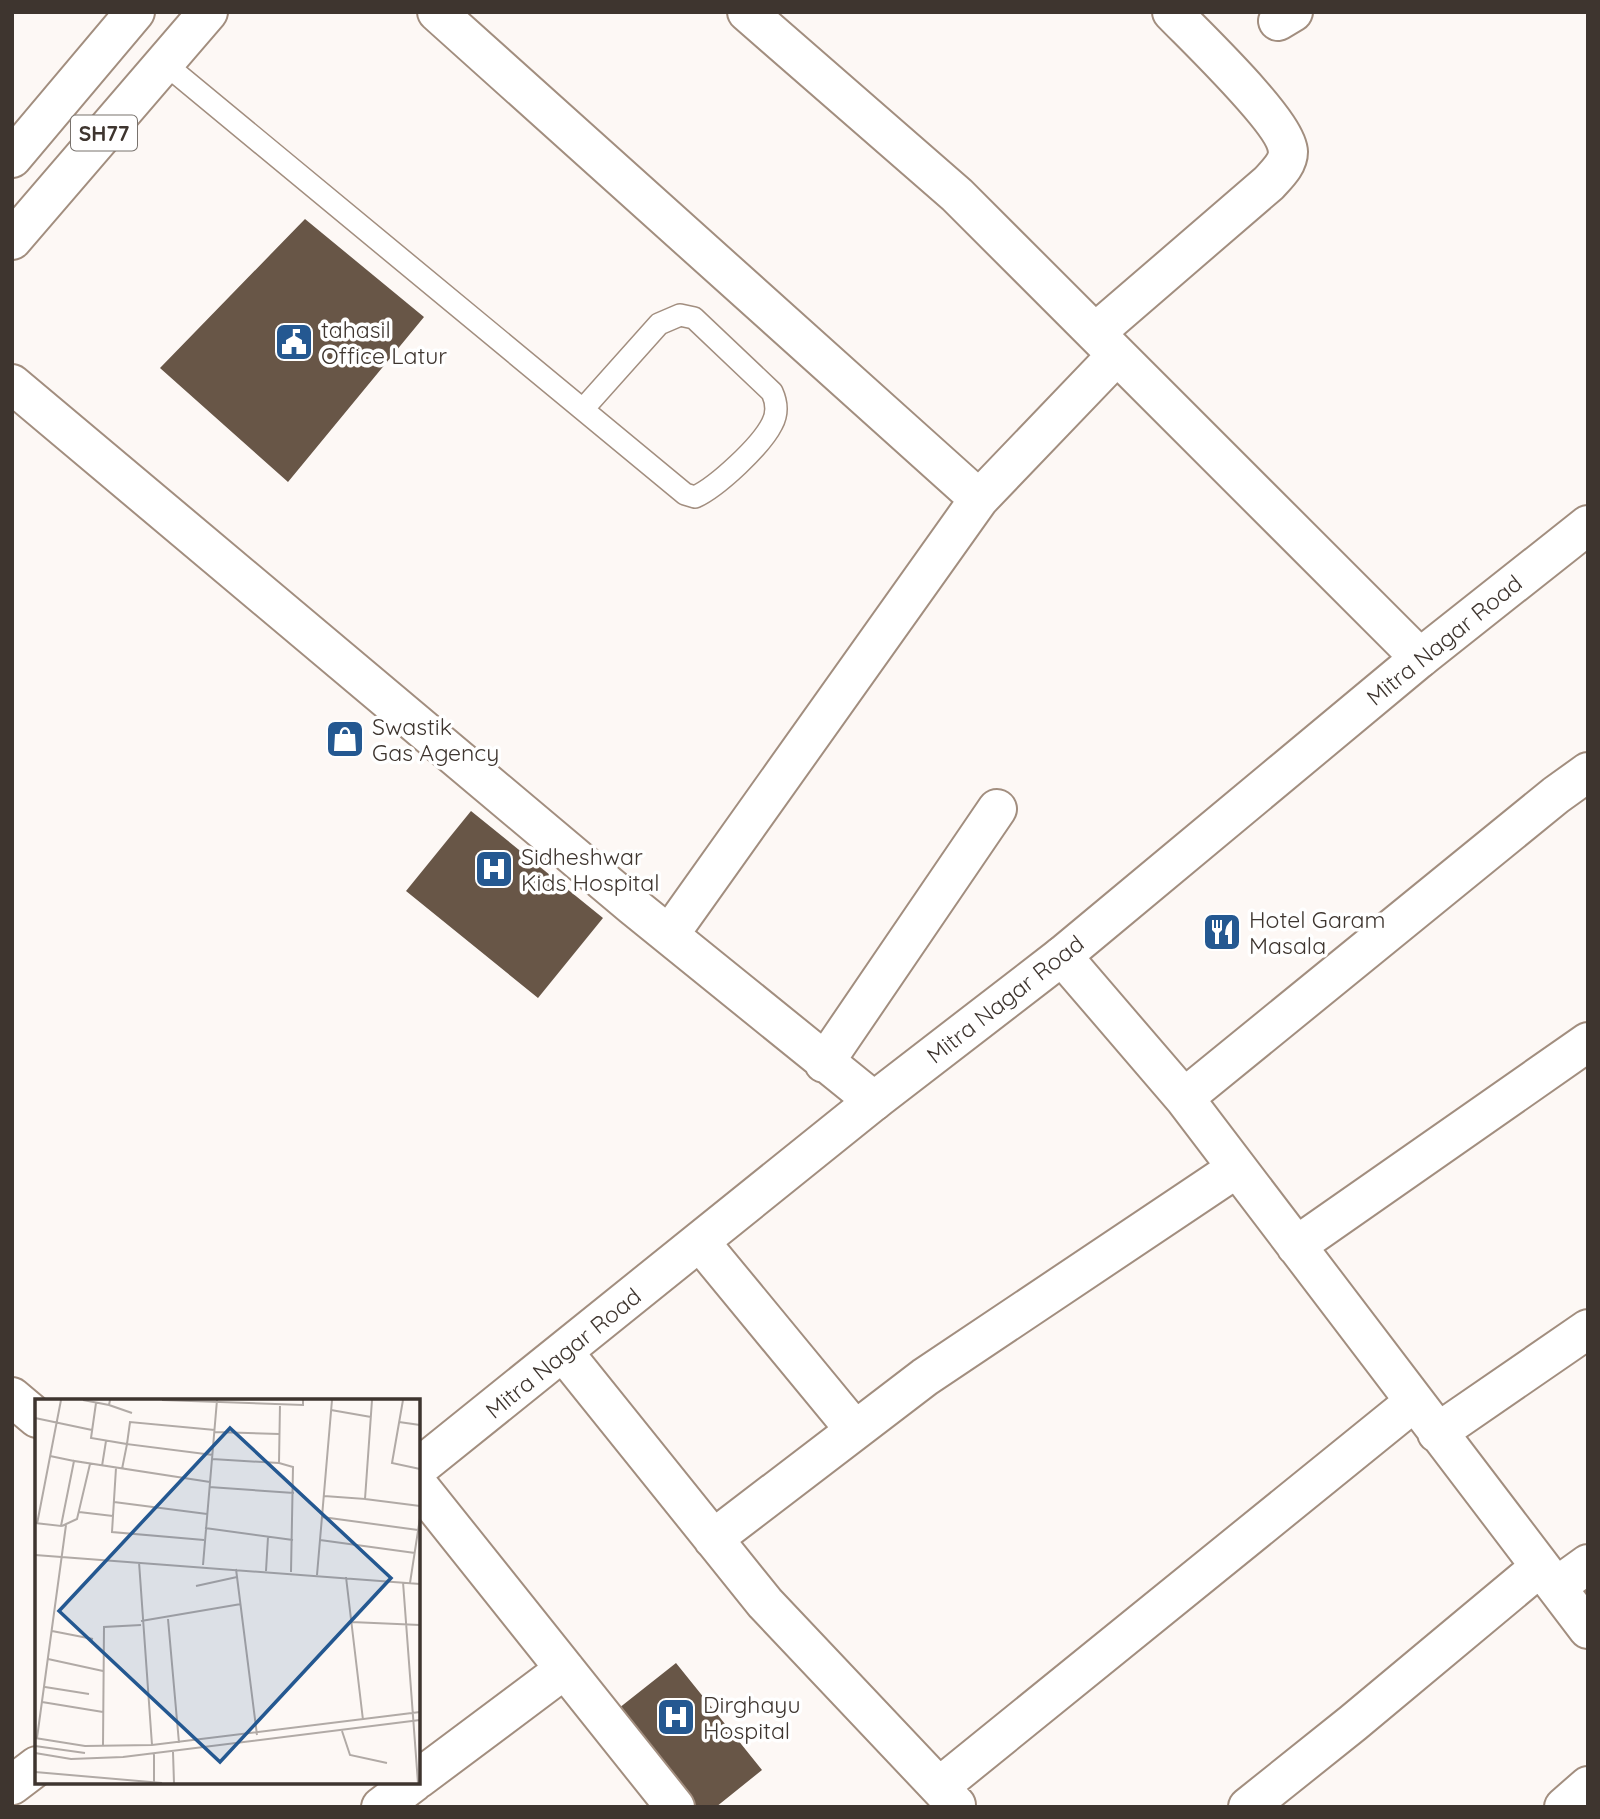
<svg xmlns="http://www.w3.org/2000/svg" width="1600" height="1819" font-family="Quicksand,sans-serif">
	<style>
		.building { fill: #685647 }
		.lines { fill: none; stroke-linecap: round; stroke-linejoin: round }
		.lane-casing { stroke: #a28e7f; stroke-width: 24 }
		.street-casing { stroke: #a28e7f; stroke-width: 42 }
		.secondary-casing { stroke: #a28e7f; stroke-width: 42 }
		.primary-casing { stroke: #a28e7f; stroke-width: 42 }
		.lane { stroke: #fff; stroke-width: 21 }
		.street { stroke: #fff; stroke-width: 38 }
		.secondary { stroke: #fff; stroke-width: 38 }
		.primary { stroke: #fff; stroke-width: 38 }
		.labels { text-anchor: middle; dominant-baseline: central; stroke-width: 7; stroke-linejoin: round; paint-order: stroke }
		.shield { fill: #fff; stroke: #78726d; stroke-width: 2 }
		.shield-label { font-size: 21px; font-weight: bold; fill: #3e352f }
		.poi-label { font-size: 23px; fill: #3e352f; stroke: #fff; text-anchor: start }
		.street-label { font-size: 23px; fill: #3e352f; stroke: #fff }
		.inset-road { fill: none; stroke: #b1aaa6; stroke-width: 2 }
		.view { fill: #245891; fill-opacity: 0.15; stroke: #245891; stroke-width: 3.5 }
		.inset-edge { fill: none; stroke: #3e352f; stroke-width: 3.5 }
	</style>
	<rect width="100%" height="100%" fill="#fdf8f5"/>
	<path class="building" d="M305,219L424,317L288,482L160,368Z
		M471,811L603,918L538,998L406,891Z
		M676,1663L762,1770L716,1807H690L614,1712Z"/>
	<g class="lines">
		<defs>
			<path id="lane" d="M164,63L685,494L695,497C717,487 761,446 772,424C778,413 777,403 772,392L694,318L680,315L659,324L584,408"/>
			<path id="street" d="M437,12L979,499
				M747,12L957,195L1420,658
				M1278,21L1293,12
				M1095,333L1269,183C1277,174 1288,164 1288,152C1287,123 1196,37 1172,12
				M12,384L633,906L874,1101
				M669,935L979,499L1117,355
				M1062,956L1184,1098L1588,1629
				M824,1063L997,809
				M1184,1098L1556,795L1588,772
				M700,1242L855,1430
				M1296,1246L1588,1042
				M564,1353L765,1603L956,1805
				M12,1397L37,1418
				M1437,1433L1588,1329
				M418,1485L675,1807
				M713,1539L925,1377L1237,1168
				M1556,1587L1588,1564
				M418,1779L565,1669
				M939,1787L1414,1402
				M381,1807L414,1782
				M1248,1807L1353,1723L1540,1567
				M1564,1807L1588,1786"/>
			<path id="secondary" d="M418,1468L874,1101L1062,956L1420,658L1588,525
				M12,1785L37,1766"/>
			<path id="primary" d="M12,158L135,12
				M12,240L208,12"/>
		</defs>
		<use href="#lane" class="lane-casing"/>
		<use href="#street" class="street-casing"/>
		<use href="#secondary" class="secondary-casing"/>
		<use href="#primary" class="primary-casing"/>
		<use href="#lane" class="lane"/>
		<use href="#street" class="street"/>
		<use href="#secondary" class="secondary"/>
		<use href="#primary" class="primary"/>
	</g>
	<defs>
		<symbol id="civic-square" viewBox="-11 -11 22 22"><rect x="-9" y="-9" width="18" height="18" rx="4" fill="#245891" stroke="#fff"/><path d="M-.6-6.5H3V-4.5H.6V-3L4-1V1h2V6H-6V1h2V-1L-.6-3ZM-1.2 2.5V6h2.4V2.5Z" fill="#fff"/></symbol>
		<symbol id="shop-square" viewBox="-11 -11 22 22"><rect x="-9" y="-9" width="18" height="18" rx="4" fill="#245891" stroke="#fff"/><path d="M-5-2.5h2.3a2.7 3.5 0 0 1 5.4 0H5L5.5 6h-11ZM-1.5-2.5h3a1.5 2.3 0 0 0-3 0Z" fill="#fff"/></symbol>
		<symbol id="hospital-square" viewBox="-11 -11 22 22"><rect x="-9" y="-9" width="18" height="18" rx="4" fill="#245891" stroke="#fff"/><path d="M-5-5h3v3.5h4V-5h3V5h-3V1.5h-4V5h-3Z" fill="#fff"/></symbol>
		<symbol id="restaurant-square" viewBox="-11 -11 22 22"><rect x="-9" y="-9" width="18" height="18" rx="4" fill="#245891" stroke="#fff"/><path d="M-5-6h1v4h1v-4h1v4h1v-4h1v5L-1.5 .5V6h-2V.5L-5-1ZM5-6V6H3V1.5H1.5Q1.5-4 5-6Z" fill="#fff"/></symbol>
	</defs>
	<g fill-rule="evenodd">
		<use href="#civic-square" x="272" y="320" width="44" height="44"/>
		<use href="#shop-square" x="323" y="717" width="44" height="44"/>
		<use href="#hospital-square" x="472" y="847" width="44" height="44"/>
		<use href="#restaurant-square" x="1200" y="910" width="44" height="44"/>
		<use href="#hospital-square" x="654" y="1695" width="44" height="44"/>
	</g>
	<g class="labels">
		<rect class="shield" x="71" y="115.5" width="66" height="35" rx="5"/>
		<g class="shield-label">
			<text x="104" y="133">SH77</text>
		</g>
		<g class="poi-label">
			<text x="321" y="329">tahasil<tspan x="321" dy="26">Office Latur</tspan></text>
			<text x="372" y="726">Swastik<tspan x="372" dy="26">Gas Agency</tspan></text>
			<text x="521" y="856">Sidheshwar<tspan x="521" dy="26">Kids Hospital</tspan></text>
			<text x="1249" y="919">Hotel Garam<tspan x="1249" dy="26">Masala</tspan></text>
			<text x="703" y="1704">Dirghayu<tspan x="703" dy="26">Hospital</tspan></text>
		</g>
		<g class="street-label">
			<text transform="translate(1444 640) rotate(-39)">Mitra Nagar Road</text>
			<text transform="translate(1005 999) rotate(-38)">Mitra Nagar Road</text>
			<text transform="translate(563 1353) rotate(-39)">Mitra Nagar Road</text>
		</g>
	</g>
	<g transform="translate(35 1399)">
		<rect width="385" height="385" fill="#fdf8f5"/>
		<path class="inset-road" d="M48,1L74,6M75,1L74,6L97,14M127,1L268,6V1M368,1L357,64L385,70M61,4L56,39L92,45L95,23L180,31M245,5L244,64L258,68L256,173M296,11L336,18M0,19L57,31M364,23L385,26M180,33L244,35M15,57L39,62M177,60L244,64M67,67L71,42M81,69L77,133L169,141M87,70L92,45L178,56M174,88L259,94M289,97L330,100L337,1M330,100L385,107M79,103L172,115M44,113L78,117M287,118L383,131M0,124L26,127L39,62L175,83M2,125L26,1M27,127L42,120L55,65M170,129L258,141M285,141L380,154M0,156L385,185M104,163L117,346M168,166L182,1M201,170L222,336M231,172L233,138M282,176L297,1M311,178L328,321M368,183L383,384M375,184L385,119M161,187L202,178M133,220L144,344M106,222L206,205M316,223L385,226M17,232L58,240M13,260L68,272M10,288L54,295M7,303L68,313M307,332L315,356L352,364M0,339L50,347L117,346L385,313M2,339L31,126M0,347L50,354M68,347L69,228L106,226M138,353L139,384M0,354L36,360L88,358L385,321M119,355V384M0,373L127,384"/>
		<path class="view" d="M195,29L356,179L185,363L24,212Z"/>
		<rect width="385" height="385" class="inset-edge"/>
	</g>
	<rect width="1600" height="1819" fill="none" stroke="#3e352f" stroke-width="28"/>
</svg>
